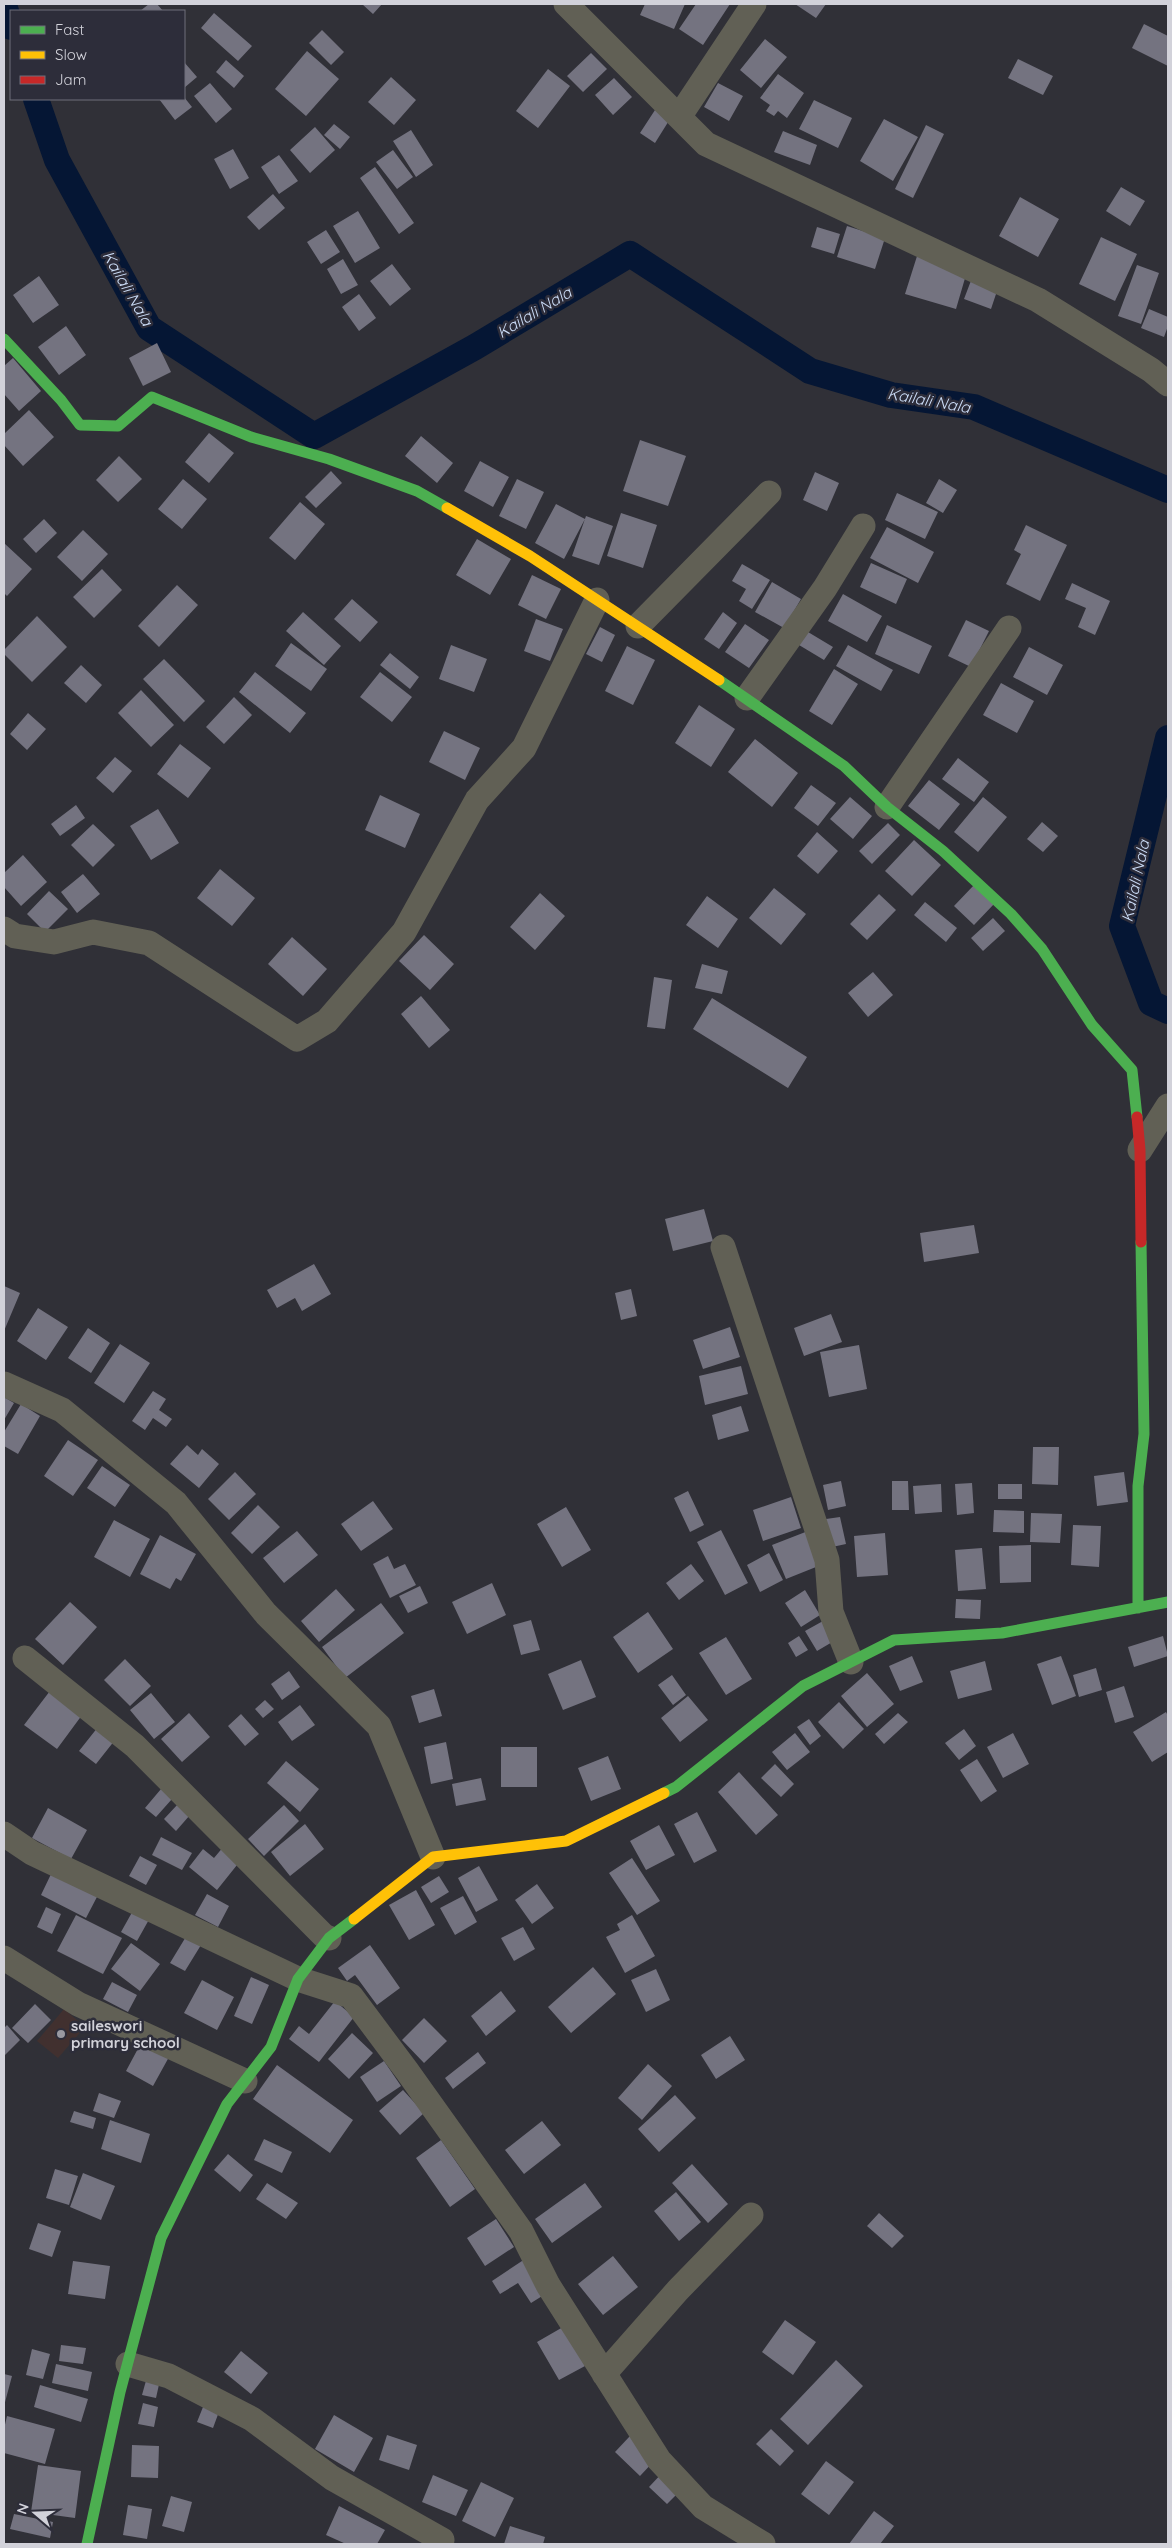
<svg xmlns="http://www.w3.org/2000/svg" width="1172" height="2548" font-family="Quicksand,sans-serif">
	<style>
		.education { fill: #41302f }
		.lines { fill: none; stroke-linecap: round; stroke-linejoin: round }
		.canal { stroke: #051634; stroke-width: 26 }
		.building { fill: #747380 }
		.street { stroke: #616055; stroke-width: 25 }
		.fast { stroke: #4caf50; stroke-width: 11 }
		.slow { stroke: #ffc107; stroke-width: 11 }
		.jam { stroke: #c62828; stroke-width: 11 }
		.poi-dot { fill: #9999a1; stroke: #2d2d3a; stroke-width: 2 }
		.labels { text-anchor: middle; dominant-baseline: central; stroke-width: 5; stroke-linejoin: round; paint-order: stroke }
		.poi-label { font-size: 15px; font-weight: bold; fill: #d2d2da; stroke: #2d2d3a; text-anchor: start }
		.water-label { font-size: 16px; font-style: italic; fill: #ccddf8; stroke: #2d2d3a }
	</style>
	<rect width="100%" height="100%" fill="#303037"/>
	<path class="education" d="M64,2009L85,2027L58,2058L37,2041Z"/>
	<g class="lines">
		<path class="canal" d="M4,5L11,27
			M36,99L57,160L149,328L314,436L475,347L630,254L810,371L891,395L974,407L1168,490
			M1168,738L1122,926L1151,1003L1168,1011"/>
	</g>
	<path class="building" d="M149,4H157L163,11H140Z
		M362,4H382L373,14Z
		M645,4H685L674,29L640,15Z
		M696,4H730L703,45L679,29Z
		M795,4H826L816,18Z
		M214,13L252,46L238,61L201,28Z
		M1144,24L1168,36V66L1132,48Z
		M322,30L344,52L331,65L309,43Z
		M765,39L787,57L761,88L740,70Z
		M307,51L339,79L306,116L275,89Z
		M591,53L607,69L583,92L567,76Z
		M1018,59L1053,76L1043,95L1008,78Z
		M226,60L244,76L234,88L216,72Z
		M184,62L197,77L184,88Z
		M548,69L570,86L538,128L516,111Z
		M778,74L804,93L787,118L778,111L774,116L766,111L770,105L760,98Z
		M391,77L416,100L394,125L368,102Z
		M614,78L632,97L613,115L595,95Z
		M210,83L232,109L216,123L194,96Z
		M718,83L743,96L729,121L704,107Z
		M184,97L192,107L175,120L159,99H184Z
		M814,100L852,118L838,148L799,129Z
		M655,110L670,119L655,143L640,133Z
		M884,119L918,137L893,181L860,161Z
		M334,124L350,137L340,149L324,135Z
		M926,125L944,134L913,198L895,189Z
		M315,127L335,150L310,173L290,150Z
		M411,130L433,165L416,177L393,141Z
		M783,131L817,145L810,165L774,152Z
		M233,149L249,178L230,189L214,159Z
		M393,150L413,177L397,189L376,162Z
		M279,155L298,181L279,194L261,167Z
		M375,167L414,223L399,234L360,178Z
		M1121,187L1145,201L1130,226L1106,211Z
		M273,194L285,208L259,230L247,217Z
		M1020,197L1059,219L1038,257L999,236Z
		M358,211L380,248L355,263L333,226Z
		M847,226L885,238L875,269L837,257Z
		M817,227L840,234L834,254L811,247Z
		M326,230L340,252L321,264L307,242Z
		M1101,237L1137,254L1115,301L1079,284Z
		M918,253L968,268L956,309L905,294Z
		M343,259L358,285L341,294L327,269Z
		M392,264L411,289L390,306L370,281Z
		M1137,265L1159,273L1141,324L1118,316Z
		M39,276L59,305L33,323L13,295Z
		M972,278L998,288L991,309L964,299Z
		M359,294L376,318L359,331L342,307Z
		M1149,309L1168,317V326L1164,337L1141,328Z
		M66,326L86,355L59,375L38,347Z
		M157,343L171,372L143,386L129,358Z
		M13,358L41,391L19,411L4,394V366Z
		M29,410L54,437L23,466L4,445V434Z
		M209,433L234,453L209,483L185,462Z
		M421,436L453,463L437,483L405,456Z
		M640,440L686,456L668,506L623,491Z
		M119,456L142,479L118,502L96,480Z
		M480,461L509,477L493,507L464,491Z
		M331,471L342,483L316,508L305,497Z
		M815,472L839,483L827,511L803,500Z
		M183,479L207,499L182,529L158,509Z
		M517,479L544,492L526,529L499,516Z
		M939,479L957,490L943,513L926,503Z
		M897,493L938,512L925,539L885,520Z
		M300,502L325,524L295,560L269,538Z
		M556,504L585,519L564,559L535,543Z
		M621,513L657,525L643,568L607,556Z
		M586,516L613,526L599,565L572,556Z
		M44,519L57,533L36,553L23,539Z
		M1026,525L1067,545L1040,601L1006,584L1021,554L1014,550Z
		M887,527L934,552L918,583L870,558Z
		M83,530L108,554L82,581L57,557Z
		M477,539L511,559L490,595L456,575Z
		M4,543L32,569L7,596L4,593Z
		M871,563L907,579L896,604L860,587Z
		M742,564L770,580L752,609L739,601L746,589L732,581Z
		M102,569L122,590L94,618L73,597Z
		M532,575L561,589L546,619L518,605Z
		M772,582L801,599L784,628L755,612Z
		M1072,583L1110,601L1095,635L1078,627L1086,608L1065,599Z
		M177,585L198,605L159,647L138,626Z
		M843,594L882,616L867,642L828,621Z
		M352,599L378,622L360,642L334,619Z
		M303,612L341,646L324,665L286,631Z
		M723,612L737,623L719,649L704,639Z
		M37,616L67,647L32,682L4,654V650Z
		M536,619L563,629L550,661L524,651Z
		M966,620L989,631L971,667L948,656Z
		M745,624L769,640L749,668L725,652Z
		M887,625L932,646L919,674L875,654Z
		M600,627L615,635L602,662L586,654Z
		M808,632L833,647L824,660L799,645Z
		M291,643L327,669L311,691L275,666Z
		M451,645L487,659L474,692L439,679Z
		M848,645L893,670L881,691L836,666Z
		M627,646L655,660L633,705L605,691Z
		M1029,647L1063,665L1047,695L1013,677Z
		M390,653L419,677L410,689L380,665Z
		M164,659L205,701L184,722L143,679Z
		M81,665L102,685L86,703L64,683Z
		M834,669L858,684L832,725L809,711Z
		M255,672L306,713L290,733L239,692Z
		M380,672L412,697L392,722L360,697Z
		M1001,683L1034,701L1017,733L983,715Z
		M141,690L174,725L151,747L118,713Z
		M234,697L252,715L224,744L206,727Z
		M699,705L735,729L711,767L675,743Z
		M28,713L46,729L27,750L10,734Z
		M444,731L480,748L465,780L429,762Z
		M755,739L798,773L772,807L728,772Z
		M180,744L211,768L188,798L157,774Z
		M115,757L132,771L113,793L96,778Z
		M958,758L989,782L974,802L942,779Z
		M929,780L960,804L939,830L908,806Z
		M811,785L836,803L818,826L794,808Z
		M380,795L420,814L405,848L365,830Z
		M850,797L872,816L853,839L830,819Z
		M983,797L1007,817L978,852L954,832Z
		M76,805L85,818L60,836L51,824Z
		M158,809L179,843L151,860L130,826Z
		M1042,822L1058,836L1043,852L1027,839Z
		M888,823L900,835L872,864L859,851Z
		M93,824L115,845L93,867L71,845Z
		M817,832L838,851L818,874L797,856Z
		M914,840L941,865L912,896L885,871Z
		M23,855L47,882L21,906L4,887V873Z
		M220,869L255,898L232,926L197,898Z
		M83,874L100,894L77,913L61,892Z
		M974,885L994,904L974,925L954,906Z
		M774,888L806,914L781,945L749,918Z
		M49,891L68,909L45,932L27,914Z
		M540,893L565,916L535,950L510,927Z
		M879,894L896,910L867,940L850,924Z
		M707,896L738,919L718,948L686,925Z
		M925,902L957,928L946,942L914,915Z
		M993,918L1005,931L983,951L971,938Z
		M424,935L454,964L430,990L399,961Z
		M292,937L327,969L303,996L268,964Z
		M702,964L728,971L722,994L695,988Z
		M873,972L893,995L868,1017L848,993Z
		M654,977L672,980L665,1029L647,1027Z
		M421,996L450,1030L429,1048L401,1014Z
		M712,998L807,1057L788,1088L693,1029Z
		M704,1209L713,1241L673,1251L665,1219Z
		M974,1225L979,1253L924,1262L920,1233Z
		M314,1264L331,1294L302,1311L295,1298L277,1308L267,1290Z
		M4,1286L20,1293L4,1331Z
		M631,1289L637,1316L621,1320L615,1293Z
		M38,1308L68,1327L46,1360L17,1341Z
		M831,1314L842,1342L804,1356L794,1328Z
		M730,1327L740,1357L703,1369L693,1340Z
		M88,1328L110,1343L91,1373L68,1358Z
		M120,1344L150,1363L124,1403L94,1383Z
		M859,1345L867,1389L829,1397L820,1352Z
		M741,1366L748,1394L705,1405L699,1376Z
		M153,1391L166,1399L159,1410L172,1419L166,1427L153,1418L145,1430L132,1421Z
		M4,1397L14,1403L4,1420Z
		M21,1404L40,1416L18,1454L4,1446V1432Z
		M741,1406L749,1431L718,1440L712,1415Z
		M68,1440L98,1460L73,1496L44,1476Z
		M187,1445L198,1455L202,1449L219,1464L199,1488L170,1464Z
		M1033,1447H1059L1058,1485L1032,1484Z
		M102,1466L130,1485L115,1507L87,1488Z
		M235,1472L256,1494L229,1520L208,1499Z
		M1124,1472L1128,1502L1097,1506L1094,1476Z
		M841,1481L846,1506L828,1510L823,1485Z
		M892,1481H908L909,1510H892Z
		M972,1483L974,1513L957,1515L955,1484Z
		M941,1484L942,1512L915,1514L913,1486Z
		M998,1484H1022V1499H998Z
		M688,1491L704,1525L690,1532L674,1498Z
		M791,1497L801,1528L763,1541L753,1510Z
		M373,1501L393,1529L361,1551L341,1524Z
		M258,1505L280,1527L252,1554L231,1533Z
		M566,1507L591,1550L562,1567L537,1524Z
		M994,1510L1024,1511V1533L993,1532Z
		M1031,1513L1062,1514L1060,1543L1030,1542Z
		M840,1517L846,1544L832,1547L826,1519Z
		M114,1520L150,1539L130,1577L94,1557Z
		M1073,1525L1101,1526L1099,1567L1071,1565Z
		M721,1530L748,1583L725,1595L697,1542Z
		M297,1531L318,1555L284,1583L263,1558Z
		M808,1531L821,1565L786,1579L772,1545Z
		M885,1533L888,1575L857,1577L854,1536Z
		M160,1535L196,1554L181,1581L176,1578L170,1589L140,1574Z
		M1031,1545V1582L1000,1583L999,1546Z
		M982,1548L986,1589L958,1591L955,1550Z
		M769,1553L783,1580L760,1592L747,1565Z
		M388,1556L394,1569L405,1564L416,1585L390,1598L373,1564Z
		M691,1564L704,1581L679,1600L666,1583Z
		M492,1583L506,1615L467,1634L452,1602Z
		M420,1586L428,1603L408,1613L399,1596Z
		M336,1589L355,1610L319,1642L301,1621Z
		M805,1590L820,1615L801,1627L785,1603Z
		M956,1599L981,1600L980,1619L955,1618Z
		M70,1602L97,1627L63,1665L35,1639Z
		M381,1603L404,1633L345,1678L322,1647Z
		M648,1612L673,1649L638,1673L613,1637Z
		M531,1620L540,1650L521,1655L513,1625Z
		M823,1621L834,1641L817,1651L805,1631Z
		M799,1636L808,1650L796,1657L788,1643Z
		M1163,1636L1168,1656L1134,1667L1128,1647Z
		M726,1637L752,1679L726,1695L699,1653Z
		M912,1656L923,1682L900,1691L889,1666Z
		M1061,1656L1076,1696L1052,1705L1037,1664Z
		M125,1659L151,1686L130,1706L104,1680Z
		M581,1660L596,1697L563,1710L548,1674Z
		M985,1661L992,1690L958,1699L950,1671Z
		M1096,1668L1102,1690L1079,1697L1073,1675Z
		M289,1671L300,1687L282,1700L271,1684Z
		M867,1673L894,1704L867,1727L841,1696Z
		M672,1675L686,1695L673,1705L658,1685Z
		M1124,1686L1134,1717L1115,1723L1106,1692Z
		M53,1687L85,1711L57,1749L24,1725Z
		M434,1689L442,1716L419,1723L411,1696Z
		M151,1693L175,1722L154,1739L130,1710Z
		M688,1696L708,1720L680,1742L661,1718Z
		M265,1700L274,1709L263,1718L255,1709Z
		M839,1702L864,1729L843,1749L818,1722Z
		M300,1705L315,1725L292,1741L278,1722Z
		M1166,1712L1168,1716V1752L1152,1762L1133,1732Z
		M189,1713L210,1737L182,1762L161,1739Z
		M898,1713L908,1722L884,1744L875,1734Z
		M241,1714L259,1734L245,1746L228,1726Z
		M809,1719L821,1736L810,1745L797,1727Z
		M98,1727L115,1740L96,1764L79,1751Z
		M964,1729L976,1746L959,1760L945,1743Z
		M795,1733L810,1752L787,1770L772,1752Z
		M1013,1733L1029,1764L1003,1778L987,1747Z
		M446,1742L453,1779L431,1784L424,1747Z
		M501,1747H537V1787H501Z
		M608,1756L621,1789L591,1801L578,1768Z
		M977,1759L997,1791L981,1802L960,1770Z
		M286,1761L319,1789L300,1812L267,1783Z
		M775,1764L794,1784L781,1797L761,1778Z
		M739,1772L778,1815L756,1835L718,1792Z
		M481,1778L486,1800L456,1806L452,1784Z
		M161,1789L172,1799L156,1817L145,1808Z
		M178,1804L190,1815L176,1831L164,1819Z
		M284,1805L299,1821L264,1856L248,1839Z
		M48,1808L87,1830L71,1859L32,1838Z
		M697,1812L717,1851L694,1863L674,1824Z
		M305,1824L324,1849L290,1876L271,1852Z
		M659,1825L675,1855L646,1870L630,1841Z
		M161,1837L192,1853L182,1870L152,1855Z
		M224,1846L241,1860L217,1890L189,1867L203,1849L214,1858Z
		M140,1856L157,1865L146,1885L129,1876Z
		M632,1858L660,1901L637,1915L609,1873Z
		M479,1866L498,1900L476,1912L458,1878Z
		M52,1872L98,1895L86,1918L41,1895Z
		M439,1876L449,1892L431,1903L421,1887Z
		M537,1884L554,1908L532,1924L515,1900Z
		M416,1890L435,1925L409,1940L389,1905Z
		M207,1894L229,1906L218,1927L195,1915Z
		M463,1896L477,1922L455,1935L440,1908Z
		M46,1907L61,1914L52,1934L37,1927Z
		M135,1907L151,1916L137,1941L121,1932Z
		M76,1915L122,1938L103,1974L57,1951Z
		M632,1915L655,1956L625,1973L606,1937L620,1930L617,1924Z
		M523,1927L535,1949L514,1961L501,1938Z
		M187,1935L201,1945L185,1971L170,1963Z
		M131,1943L160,1964L140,1991L111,1969Z
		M370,1945L400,1988L377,2005L355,1975L347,1981L338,1968Z
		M593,1967L616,1994L571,2033L548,2007Z
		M656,1969L670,2000L646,2012L631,1980Z
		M251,1977L269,1985L252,2024L234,2016Z
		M202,1980L234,1997L217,2030L184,2013Z
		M112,1982L137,1995L128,2012L103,1999Z
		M501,1991L516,2011L486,2036L471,2016Z
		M335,2001L354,2017L319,2062L289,2039L299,2026L309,2034Z
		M35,2004L51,2020L28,2043L12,2028Z
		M424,2018L447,2041L424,2063L402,2040Z
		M7,2025L20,2040L4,2056V2028Z
		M352,2033L373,2053L349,2079L328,2059Z
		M730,2036L745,2060L716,2079L701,2055Z
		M141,2043L169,2057L153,2086L126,2071Z
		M478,2052L486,2063L453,2089L445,2078Z
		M384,2061L401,2086L377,2102L360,2077Z
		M648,2064L672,2086L642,2120L618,2098Z
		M277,2065L353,2120L330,2153L253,2099Z
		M403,2090L424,2113L400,2135L379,2111Z
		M99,2093L121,2101L114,2118L93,2111Z
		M675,2095L696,2118L659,2152L638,2129Z
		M74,2111L96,2118L93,2129L70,2122Z
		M110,2120L150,2134L141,2163L101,2149Z
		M542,2121L561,2145L524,2174L505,2150Z
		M264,2139L292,2152L282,2173L254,2160Z
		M441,2140L475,2189L450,2207L416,2158Z
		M228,2154L253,2175L240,2192L214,2170Z
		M692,2164L728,2204L708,2223L672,2183Z
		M55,2169L78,2176L69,2205L46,2198Z
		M83,2173L115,2186L101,2220L70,2207Z
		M267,2183L298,2203L286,2219L256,2199Z
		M585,2183L602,2207L552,2243L535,2219Z
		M676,2192L701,2222L679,2241L654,2211Z
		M879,2213L904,2236L892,2248L867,2226Z
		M496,2219L514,2247L485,2266L467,2238Z
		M38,2223L61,2231L52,2257L29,2249Z
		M613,2256L638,2287L603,2315L578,2284Z
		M525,2259L547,2293L531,2303L518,2283L500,2294L492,2281Z
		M73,2261L110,2266L105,2299L68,2294Z
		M785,2320L816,2342L793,2375L762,2352Z
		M563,2327L585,2366L559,2380L537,2342Z
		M61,2345L86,2348L83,2364L59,2361Z
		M32,2349L50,2354L43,2379L26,2375Z
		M241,2351L268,2373L251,2394L224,2372Z
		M836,2360L863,2386L808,2445L780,2419Z
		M56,2364L92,2372L88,2391L52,2383Z
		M4,2374L12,2376L4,2406Z
		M147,2377L160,2380L156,2398L142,2395Z
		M40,2385L88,2399L81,2422L34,2407Z
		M205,2402L220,2409L213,2428L197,2422Z
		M143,2403L158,2407L154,2427L138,2424Z
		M334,2415L373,2438L354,2472L315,2449Z
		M7,2416L55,2429L45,2464L4,2453V2429Z
		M771,2429L794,2451L780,2466L756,2444Z
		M387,2435L417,2445L409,2470L379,2460Z
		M630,2436L655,2460L640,2476L615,2452Z
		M132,2445L159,2446L158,2478L131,2477Z
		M826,2461L854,2482L829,2515L801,2494Z
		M38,2465L81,2471L75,2518L31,2512Z
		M664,2471L682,2489L667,2504L649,2487Z
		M433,2475L468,2490L456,2516L422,2502Z
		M481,2482L514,2498L495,2537L462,2521Z
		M171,2496L192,2502L184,2532L162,2526Z
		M128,2505L152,2509L147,2539L123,2535Z
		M339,2506L385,2530L377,2544H346L326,2535Z
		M874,2511L894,2526L880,2544H849Z
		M14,2514L53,2522L50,2538L10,2529Z
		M510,2526L545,2537L543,2544H504Z"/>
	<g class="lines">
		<path class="street" d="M566,4L706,144L1038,300L1151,370L1168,384
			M679,117L754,4
			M638,626L769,493
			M747,698L825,588L863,526
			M887,807L1009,628
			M4,929L15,936L54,942L93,932L149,943L297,1039L327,1021L404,932L477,800L524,748L597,600
			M1140,1150L1168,1106
			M723,1247L827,1560L831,1612L851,1662
			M4,1384L62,1410L176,1503L266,1614L379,1726L433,1857
			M25,1658L135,1746L324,1936L329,1938
			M4,1834L32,1853L298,1979L351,1996L407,2071L521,2231L548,2285L659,2460L703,2507L763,2544
			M4,1958L78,2004L245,2081
			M128,2364L169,2376L252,2419L332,2478L442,2540L440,2544
			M604,2374L678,2290L751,2215"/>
		<path class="fast" d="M4,339L61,400L80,425L118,426L152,397L251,437L329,459L417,491L447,508
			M719,680L844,766L887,807L943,851L1011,914L1042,949L1092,1025L1132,1070L1137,1117
			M1138,1608V1486L1144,1434L1141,1242
			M664,1793L676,1787L803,1686L894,1640L1002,1633L1168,1602
			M87,2544L120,2392L161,2238L227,2104L271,2047L298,1979L329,1938L354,1919"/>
		<path class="slow" d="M447,508L530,556L719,680
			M354,1919L433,1857L566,1841L664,1793"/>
		<path class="jam" d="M1137,1117L1140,1150L1141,1242"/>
	</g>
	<circle class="poi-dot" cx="61" cy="2034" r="5"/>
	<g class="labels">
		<g class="poi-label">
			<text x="71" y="2025">saileswori<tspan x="71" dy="17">primary school</tspan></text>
		</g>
		<g class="water-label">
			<text transform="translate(128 288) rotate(60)">Kailali Nala</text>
			<text transform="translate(534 312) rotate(-31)">Kailali Nala</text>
			<text transform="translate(929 400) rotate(10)">Kailali Nala</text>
			<text transform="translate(1135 881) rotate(-78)">Kailali Nala</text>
		</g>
	</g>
	<rect width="1172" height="2548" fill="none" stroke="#d2d2da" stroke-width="10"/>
	<rect x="10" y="10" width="175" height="90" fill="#2d2d3a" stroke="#6f6f7a"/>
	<rect x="20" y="26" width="25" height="8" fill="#4caf50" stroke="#6f6f7a"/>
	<text x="55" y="35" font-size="15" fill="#d2d2da">Fast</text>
	<rect x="20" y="51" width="25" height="8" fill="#ffc107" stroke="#6f6f7a"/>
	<text x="55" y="60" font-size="15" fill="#d2d2da">Slow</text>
	<rect x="20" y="76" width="25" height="8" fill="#c62828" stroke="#6f6f7a"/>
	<text x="55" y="85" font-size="15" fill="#d2d2da">Jam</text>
	<g transform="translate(35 2513) rotate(289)" stroke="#2d2d3a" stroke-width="4" paint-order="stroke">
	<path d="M0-4L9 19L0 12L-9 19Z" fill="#d2d2da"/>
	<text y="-8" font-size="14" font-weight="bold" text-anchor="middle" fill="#d2d2da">N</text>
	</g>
</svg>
